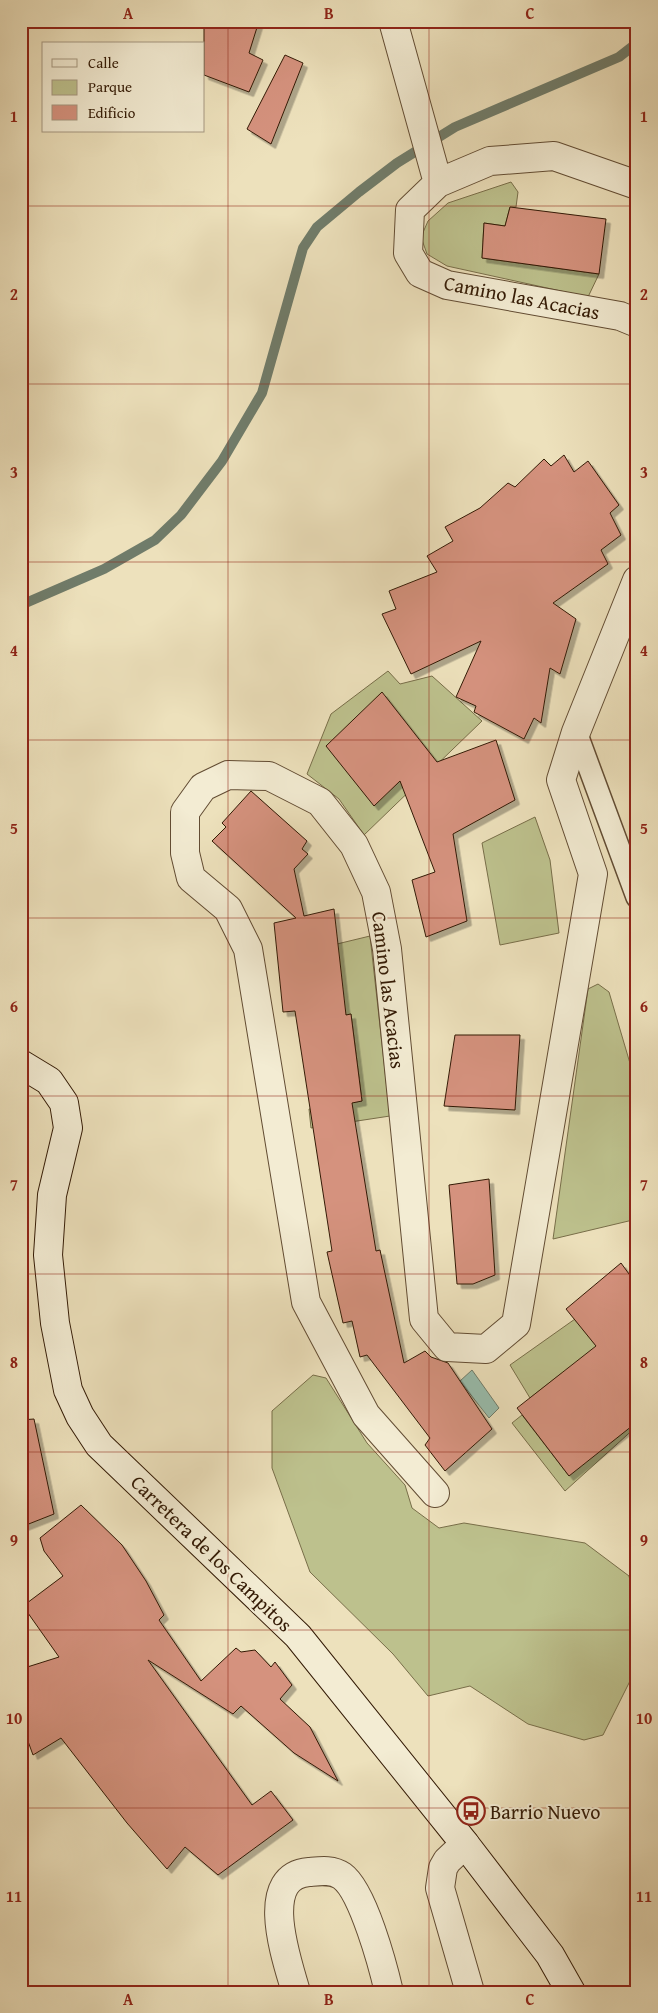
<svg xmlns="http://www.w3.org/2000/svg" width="658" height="2013" font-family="'Gentium Book Plus',serif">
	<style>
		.green { fill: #bdc18d; stroke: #786e49 }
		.water { fill: #99beae; stroke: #707c6a }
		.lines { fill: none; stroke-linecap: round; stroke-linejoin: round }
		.stream { stroke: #707c6a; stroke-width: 10 }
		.building { fill: #d5927e; stroke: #331a05; filter: url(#shadow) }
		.service-casing { stroke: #624c33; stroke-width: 24 }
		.minor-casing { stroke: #624c33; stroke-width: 30 }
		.secondary-casing { stroke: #331a05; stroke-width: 30 }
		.service { stroke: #f3ecd3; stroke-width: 21 }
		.minor { stroke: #f3ecd3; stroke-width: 28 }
		.secondary { stroke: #f3ecd3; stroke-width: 28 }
		.grid { fill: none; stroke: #8f2418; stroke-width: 1; stroke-opacity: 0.55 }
		.labels { text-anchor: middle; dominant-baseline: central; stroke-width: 4; stroke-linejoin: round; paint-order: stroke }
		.street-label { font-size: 20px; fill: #331a05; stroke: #f3ecd3 }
		.poi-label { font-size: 20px; fill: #331a05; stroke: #f3ecd3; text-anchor: start }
		.neatline { fill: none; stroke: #8f2418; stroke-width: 2 }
		.grid-label { font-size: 16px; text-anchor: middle; font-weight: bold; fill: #8f2418 }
	</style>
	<defs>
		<filter id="shadow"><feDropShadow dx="4.5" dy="4.5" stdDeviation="0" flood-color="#0004"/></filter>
	</defs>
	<rect width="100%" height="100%" fill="#ede1bc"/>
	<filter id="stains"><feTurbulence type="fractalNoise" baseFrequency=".004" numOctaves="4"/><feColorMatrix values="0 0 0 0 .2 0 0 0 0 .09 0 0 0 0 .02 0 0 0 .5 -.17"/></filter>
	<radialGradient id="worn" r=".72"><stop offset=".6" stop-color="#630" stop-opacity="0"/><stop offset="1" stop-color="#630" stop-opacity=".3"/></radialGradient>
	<path class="green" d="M511,182L518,192L516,207H510L505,226L484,223L482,258L599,274L588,297L447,266L427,254L421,237L428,221L448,203Z
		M388,671L400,684L432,676L482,721L364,835L339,799L307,774L331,714Z
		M535,817L550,860L559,933L500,945L482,843Z
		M370,936L390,1116L311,1128L309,1109L362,1101L351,1014L330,1018L337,944Z
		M598,984L609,992L637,1087V1219L553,1239L588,989Z
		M575,1319L637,1397V1426L565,1491L512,1423L522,1415L569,1476L562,1373L530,1398L510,1365Z
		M313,1375L326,1378L367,1443L405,1485L412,1508L439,1528L464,1523L585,1543L629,1576L637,1611V1667L603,1735L584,1740L528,1724L470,1686L428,1696L393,1654L310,1572L272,1468V1411Z"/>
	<path class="water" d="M472,1370L499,1408L489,1418L460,1381Z"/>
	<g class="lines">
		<path class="stream" d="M21,605L104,569L155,540L181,515L222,461L262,393L303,248L317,227L359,192L397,163L455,127L619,57L637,43"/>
	</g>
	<path class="building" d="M204,21H259L249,53L263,60L249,92L204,75Z
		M285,55L303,63L271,144L247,129Z
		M510,207L606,219L599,274L482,258L484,223L505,226Z
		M564,455L574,472L588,461L619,505L610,513L621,535L601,550L608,564L553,603L576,619L560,674L550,668L541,723L534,718L524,739L474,712L476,706L456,697L481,641L411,674L382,614L396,609L389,591L437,572L427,556L453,541L445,527L480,508L508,483L515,487L544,459L551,466Z
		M382,692L437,762L496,740L515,800L453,834L467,921L426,937L412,880L435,872L400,781L374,806L326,746Z
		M251,791L307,841L302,849L308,854L294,869L304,916L334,909L346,1015L351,1014L362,1101L352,1103L376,1251L380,1250L404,1363L425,1351L431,1357L448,1363L492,1429L445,1471L425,1445L430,1438L367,1355L360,1357L352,1321L343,1323L327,1252L332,1251L295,1011L283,1012L274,923L296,918L212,841L226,827L222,823Z
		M455,1035H520L515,1110L444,1106Z
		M489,1179L495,1275L473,1284H457L449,1185Z
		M621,1263L637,1285V1422L569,1476L517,1408L596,1346L566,1309Z
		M34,1419L54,1514L21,1527V1420Z
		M81,1505L122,1545L146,1581L164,1615L159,1620L201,1681L236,1648L241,1652L255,1650L271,1667L275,1662L292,1685L280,1699L310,1727L338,1781L294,1753L241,1706L233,1714L148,1660L252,1805L271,1791L293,1820L218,1875L185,1847L167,1869L127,1823L61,1738L33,1755L21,1722V1669L59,1657L23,1606L63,1576L44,1551L40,1538Z"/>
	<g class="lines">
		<defs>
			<path id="service" d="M576,732L637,897"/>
			<path id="minor" d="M393,21L438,183
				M637,185L554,156L490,161L438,183L410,210L408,253L420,273L447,285L620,316L637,323
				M435,1493L366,1415L306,1302L248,949L228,909L191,878L185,853V812L203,787L228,775L269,776L320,802L354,845L376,892L387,949L424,1319L447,1347L486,1349L516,1324L593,874L561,780L576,732L637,580
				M465,1844L447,1861L443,1868L440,1888L470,1992
				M296,1992C288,1963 256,1876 309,1872C320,1871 332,1869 342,1876C363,1891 383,1966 389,1992"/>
			<path id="secondary" d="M21,1064L49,1081L64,1103L68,1128L52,1195L48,1255L55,1323L68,1390L80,1416L99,1445L298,1636L465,1844L550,1955L571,1992"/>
		</defs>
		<use href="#service" class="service-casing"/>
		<use href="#minor" class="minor-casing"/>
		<use href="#secondary" class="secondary-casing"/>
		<use href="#service" class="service"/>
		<use href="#minor" class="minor"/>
		<use href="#secondary" class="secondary"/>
	</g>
	<path class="grid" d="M228,21V1992M429,21V1992M21,206H637M21,384H637M21,562H637M21,740H637M21,918H637M21,1096H637M21,1274H637M21,1452H637M21,1630H637M21,1808H637"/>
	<defs>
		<symbol id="bus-ring" viewBox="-11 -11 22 22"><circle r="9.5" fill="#f3ecd3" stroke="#8f2418" stroke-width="1.5"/><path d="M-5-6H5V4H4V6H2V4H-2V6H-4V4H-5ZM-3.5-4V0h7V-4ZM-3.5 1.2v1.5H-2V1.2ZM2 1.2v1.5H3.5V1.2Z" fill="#8f2418"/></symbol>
	</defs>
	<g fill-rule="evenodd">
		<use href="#bus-ring" x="455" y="1795" width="32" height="32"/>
	</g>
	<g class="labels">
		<g class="street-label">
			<text transform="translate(522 297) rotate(11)">Camino las Acacias</text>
			<text transform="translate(389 990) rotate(83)">Camino las Acacias</text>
			<text transform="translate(212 1553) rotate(44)">Carretera de los Campitos</text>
		</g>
		<g class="poi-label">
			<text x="490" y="1811">Barrio Nuevo</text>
		</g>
	</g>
	<rect width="658" height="2013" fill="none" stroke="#ede1bc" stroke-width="55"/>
	<rect x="42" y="42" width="162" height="90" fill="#f3ecd3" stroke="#a69881"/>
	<rect x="52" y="59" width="25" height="8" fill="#f3ecd3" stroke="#a69881"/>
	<text x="88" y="68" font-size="15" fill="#331a05">Calle</text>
	<rect x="52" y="80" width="25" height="15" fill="#bdc18d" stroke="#a69881"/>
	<text x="88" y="92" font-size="15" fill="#331a05">Parque</text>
	<rect x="52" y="105" width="25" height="15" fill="#d5927e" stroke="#a69881"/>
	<text x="88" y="118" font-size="15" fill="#331a05">Edificio</text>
	<rect x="28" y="28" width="602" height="1958" class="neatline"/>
	<g class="grid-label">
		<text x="128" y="19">A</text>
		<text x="329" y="19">B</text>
		<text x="530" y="19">C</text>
		<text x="14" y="122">1</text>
		<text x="644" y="122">1</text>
		<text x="14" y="300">2</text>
		<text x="644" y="300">2</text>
		<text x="14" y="478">3</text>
		<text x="644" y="478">3</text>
		<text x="14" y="656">4</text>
		<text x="644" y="656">4</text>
		<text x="14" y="834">5</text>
		<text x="644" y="834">5</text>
		<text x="14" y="1012">6</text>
		<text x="644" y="1012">6</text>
		<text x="14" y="1190">7</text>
		<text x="644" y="1190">7</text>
		<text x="14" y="1368">8</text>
		<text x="644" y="1368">8</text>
		<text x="14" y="1546">9</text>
		<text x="644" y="1546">9</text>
		<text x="14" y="1724">10</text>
		<text x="644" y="1724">10</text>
		<text x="14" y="1902">11</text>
		<text x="644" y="1902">11</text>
		<text x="128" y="2005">A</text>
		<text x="329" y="2005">B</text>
		<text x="530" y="2005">C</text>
	</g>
	<rect width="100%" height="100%" filter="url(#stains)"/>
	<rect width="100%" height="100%" fill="url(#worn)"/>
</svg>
